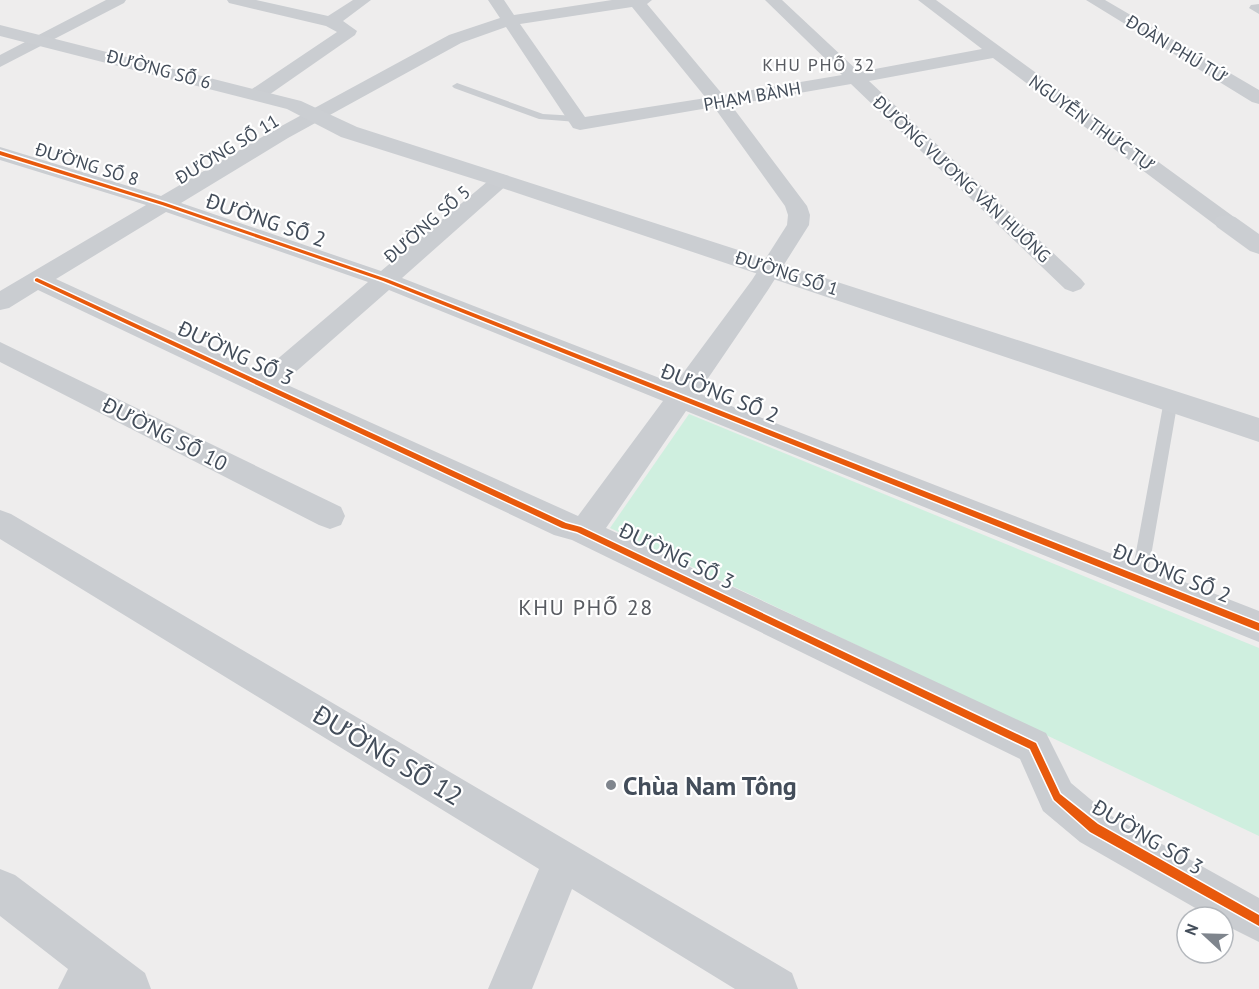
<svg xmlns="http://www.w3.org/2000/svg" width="1259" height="989" font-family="'PT Sans',sans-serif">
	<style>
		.green { fill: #cfefdf }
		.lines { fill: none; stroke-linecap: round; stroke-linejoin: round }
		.lane { fill: #cacdd1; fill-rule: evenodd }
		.street { fill: #cacdd1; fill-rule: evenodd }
		.secondary { fill: #cbced2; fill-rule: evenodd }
		.cycleway-casing { stroke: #fff; stroke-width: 3 }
		.cycleway { fill: #e8590c; fill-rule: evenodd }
		.poi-dot { fill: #7f858d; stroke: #fff; stroke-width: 2 }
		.labels { text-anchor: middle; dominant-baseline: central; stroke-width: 4.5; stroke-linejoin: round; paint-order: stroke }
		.far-street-label { font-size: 18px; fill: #434d5a; stroke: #fff }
		.far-neighbourhood-label { font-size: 18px; letter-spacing: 1.5px; fill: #585b61; stroke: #fff }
		.street-label { font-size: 21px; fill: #434d5a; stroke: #fff }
		.neighbourhood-label { font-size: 22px; letter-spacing: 1.5px; fill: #585b61; stroke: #fff }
		.near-street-label { font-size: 26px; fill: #434d5a; stroke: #fff }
		.near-poi-label { font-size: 26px; font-weight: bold; fill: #434d5a; stroke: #fff; text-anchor: start }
	</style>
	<rect width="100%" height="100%" fill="#eeeded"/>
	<path class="green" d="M689,414L1259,648V836L610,528Z"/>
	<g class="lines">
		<path class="lane" d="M457,83L543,114L577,116L582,119L577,122L539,119L454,88L452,86Z
			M1171,395L1178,400L1147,579L1145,584L1139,586L1133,584L1131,579L1164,400Z"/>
		<path class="street" d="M106,0H126L124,3L0,67V55Z
			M227,0H256L328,16L353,0H371L343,21L357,31L355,35L263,99H249L247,95L249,91L337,32L326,26L229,3Z
			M488,0H504L514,15L612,0H652L647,4L723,95L842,75L765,0H782L859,72L982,49L918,0H936L1234,217L1237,222L1234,227L1226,229L1218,227L993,58L869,81L1081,279L1085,284L1081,289L1073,292L1065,289L851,84L731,105L807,206L810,215L809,225L768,290L698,393L1259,611V642L686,411L606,528L1046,733L1071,783L1108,814L1259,898V942L1223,924V917H1211L1080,842L1043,811L1020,759L572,540L554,535L38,290L9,308L0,310V291L146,205L0,160V147L161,196L274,130L449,35L500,18ZM632,7L706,98L585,117L520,24ZM506,27L573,128L580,130L714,107L785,206L788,215L787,225L752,280L675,384L402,278L508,184L511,180L508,176L501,174L494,176L381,271L181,203L288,138L461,43ZM166,212L368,282L261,373L56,279ZM389,290L663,401L578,516L283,383Z
			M1086,0H1105L1259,90V104L1252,102Z
			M1259,4V14L1249,8L1251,5Z
			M0,342L341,507L345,516L341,525L330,529L319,525L0,362Z
			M0,510L11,514L792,973L798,989H735L572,889L532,989H488L539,869L0,539Z
			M0,869L15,875L145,973L151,989H58L68,969L0,916Z"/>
		<path class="secondary" d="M0,25L301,101L357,127L1259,418V442L493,185L341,137L287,109L0,36Z
			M1226,215L1235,217L1259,234V254L1250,251L1217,227L1214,222L1217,217Z"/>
		<defs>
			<path id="cycleway" d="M0,151L166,203L387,279L1259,623V631L383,281L162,205L0,155Z
				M37,278L566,523L581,527L1036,743L1060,794L1098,824L1259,915V926L1090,832L1054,800L1030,749L577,532L562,528L35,281V279Z"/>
		</defs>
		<use href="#cycleway" class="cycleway-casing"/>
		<use href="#cycleway" class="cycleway"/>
	</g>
	<circle class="poi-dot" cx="611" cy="785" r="6"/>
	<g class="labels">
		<g class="far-street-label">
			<text transform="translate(1177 49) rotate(31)">ĐOÀN PHÚ TỨ</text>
			<text transform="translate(159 69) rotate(15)">ĐƯỜNG SỐ 6</text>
			<text transform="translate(752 96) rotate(-10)">PHẠM BÀNH</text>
			<text transform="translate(1092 123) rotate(36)">NGUYỄN THỨC TỰ</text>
			<text transform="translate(227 149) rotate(-31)">ĐƯỜNG SỐ 11</text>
			<text transform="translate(87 164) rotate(17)">ĐƯỜNG SỐ 8</text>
			<text transform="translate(962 179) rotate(43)">ĐƯỜNG VƯƠNG VĂN HUỐNG</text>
			<text transform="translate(427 224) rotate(-41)">ĐƯỜNG SỐ 5</text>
			<text transform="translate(787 273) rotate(18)">ĐƯỜNG SỐ 1</text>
		</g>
		<g class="far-neighbourhood-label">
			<text x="819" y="64">KHU PHỐ 32</text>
		</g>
		<g class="street-label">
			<text transform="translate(266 220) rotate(19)">ĐƯỜNG SỐ 2</text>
			<text transform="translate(236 353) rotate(25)">ĐƯỜNG SỐ 3</text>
			<text transform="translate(720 393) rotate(22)">ĐƯỜNG SỐ 2</text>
			<text transform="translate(165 434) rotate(27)">ĐƯỜNG SỐ 10</text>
			<text transform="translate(677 556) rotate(26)">ĐƯỜNG SỐ 3</text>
			<text transform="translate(1172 573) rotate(22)">ĐƯỜNG SỐ 2</text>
			<text transform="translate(1148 837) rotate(31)">ĐƯỜNG SỐ 3</text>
		</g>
		<g class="neighbourhood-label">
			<text x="586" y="607">KHU PHỐ 28</text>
		</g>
		<g class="near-street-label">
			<text transform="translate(388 755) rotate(31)">ĐƯỜNG SỐ 12</text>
		</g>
		<g class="near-poi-label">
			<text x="623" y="785">Chùa Nam Tông</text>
		</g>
	</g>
	<g transform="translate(1205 935) rotate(292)"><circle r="28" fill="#ffffff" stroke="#b4b8bd" stroke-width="1.5"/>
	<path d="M0-4.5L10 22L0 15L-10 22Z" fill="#7f858d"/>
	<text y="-9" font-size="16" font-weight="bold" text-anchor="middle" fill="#434d5a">N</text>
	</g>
</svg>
